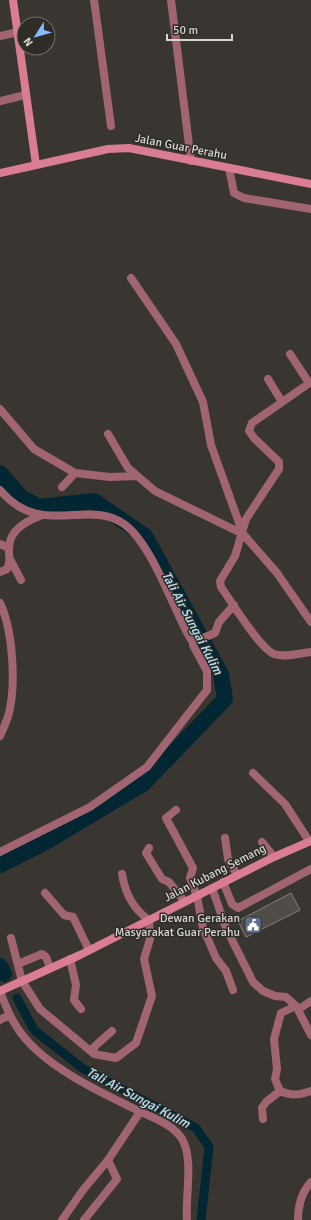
<svg xmlns="http://www.w3.org/2000/svg" width="311" height="1220" font-family="Signika,sans-serif">
	<style>
		.lines { fill: none; stroke-linecap: round; stroke-linejoin: round }
		.canal { stroke: #032633; stroke-width: 9 }
		.river { stroke: #032633; stroke-width: 16 }
		.building { fill: #504d48; stroke: #84817b }
		.street { stroke: #a06571; stroke-width: 8 }
		.secondary { stroke: #db7d92; stroke-width: 8 }
		.labels { text-anchor: middle; dominant-baseline: central; stroke-width: 3; stroke-linejoin: round; paint-order: stroke }
		.street-label { font-size: 12px; fill: #d6d4d1; stroke: #2e2c27 }
		.poi-label { font-size: 12px; fill: #d6d4d1; stroke: #2e2c27; text-anchor: end }
		.water-label { font-size: 13px; font-style: italic; fill: #b3e2f8; stroke: #2e2c27 }
	</style>
	<rect width="100%" height="100%" fill="#393631"/>
	<g class="lines">
		<path class="canal" d="M17,998L34,1030L82,1068L196,1128L209,1147L201,1220"/>
		<path class="river" d="M0,473L21,497L39,507L94,501L145,536L221,674L225,699L143,784L51,839L0,865
			M0,966L4,974"/>
	</g>
	<path class="building" d="M291,893L300,910L246,937L238,921Z"/>
	<g class="lines">
		<path class="street" d="M94,0L111,126
			M171,0L191,161
			M0,36L18,32
			M0,101L25,95
			M229,168L234,193L244,198L311,209
			M131,278L176,344L203,402L211,445L243,534L277,573L311,622
			M290,354L309,383
			M268,379L282,402
			M311,382L252,423L249,431L254,438L279,462V469L246,519L235,556L220,581L221,587C231,601 260,649 274,654C285,658 300,653 311,652
			M0,409L34,449L75,473L110,477L137,476
			M108,434L128,468L155,491L243,534
			M62,487L75,473
			M0,490C41,539 87,498 124,524C148,541 167,591 180,618C184,626 188,636 193,642L215,633L219,622L234,605
			M0,544L9,548
			M11,561L21,580
			M0,572L7,569C12,559 8,558 9,547C10,529 27,521 42,515
			M0,603C13,630 16,684 9,713C7,721 3,729 0,736
			M253,773L285,804L309,841
			M176,810L166,818L193,868L190,878L197,896L203,928L216,958L226,971L233,990
			M225,838L228,859L237,875
			M262,842L274,857
			M149,848L146,853L162,879L169,882L185,902
			M0,852L90,807L147,767L207,690V671L193,645V642
			M223,882L232,904L238,908L311,869
			M212,888L226,928L253,982L263,991L275,996L286,997L296,1006
			M45,893L64,915L73,917L89,950
			M11,938L22,981L40,1009L94,1054L116,1058L136,1043L152,996L144,959L150,939L149,920C133,909 125,893 122,874
			M70,959L76,985L74,1000L81,1009
			M18,964L42,954L46,957L50,968
			M0,991C6,1008 13,1024 24,1037C50,1069 102,1093 139,1111C153,1118 173,1124 182,1139C194,1159 185,1197 187,1220
			M299,1009L311,1001
			M0,1020L9,1015
			M311,1035L296,1006L281,1013L274,1039L277,1069L275,1079L280,1091C291,1096 300,1095 311,1091
			M94,1054V1047L112,1031
			M263,1119L262,1108L266,1102L280,1091
			M62,1220L83,1190L108,1160L140,1112
			M84,1220L117,1179L108,1160
			M298,1220C298,1206 301,1193 311,1182"/>
		<path class="secondary" d="M13,0L36,165
			M0,173L108,149L129,148L311,184
			M0,991L80,955L274,857L311,841"/>
	</g>
	<defs>
		<symbol id="civic-square" viewBox="-11 -11 22 22"><rect x="-9" y="-9" width="18" height="18" rx="4" fill="#5c6f8a" stroke="#2e2c27"/><path d="M-.6-6.5H3V-4.5H.6V-3L4-1V1h2V6H-6V1h2V-1L-.6-3ZM-1.2 2.5V6h2.4V2.5Z" fill="#fff"/></symbol>
	</defs>
	<g fill-rule="evenodd">
		<use href="#civic-square" x="243" y="915" width="20" height="20"/>
	</g>
	<g class="labels">
		<g class="street-label">
			<text transform="translate(181 147) rotate(11)">Jalan Guar Perahu</text>
			<text transform="translate(215 873) rotate(-27)">Jalan Kubang Semang</text>
		</g>
		<g class="poi-label">
			<text x="240" y="918">Dewan Gerakan<tspan x="240" dy="14">Masyarakat Guar Perahu</tspan></text>
		</g>
		<g class="water-label">
			<text transform="translate(192 623) rotate(62)">Tali Air Sungai Kulim</text>
			<text transform="translate(138 1098) rotate(28)">Tali Air Sungai Kulim</text>
		</g>
	</g>
	<g transform="translate(36 36) rotate(233)"><circle r="19" fill="#2e2c27" stroke="#716f6b"/>
	<path d="M0-3L7 15L0 10L-7 15Z" fill="#87bbfb"/>
	<text y="-6" font-size="11" font-weight="bold" text-anchor="middle" fill="#d6d4d1">N</text>
	</g>
	<path d="M167 34v6h65v-6" fill="none" stroke="#d6d4d1" stroke-width="2"/>
	<text x="173" y="34" font-size="12" fill="#d6d4d1" stroke="#2e2c27" stroke-width="3" paint-order="stroke">50 m</text>
</svg>
